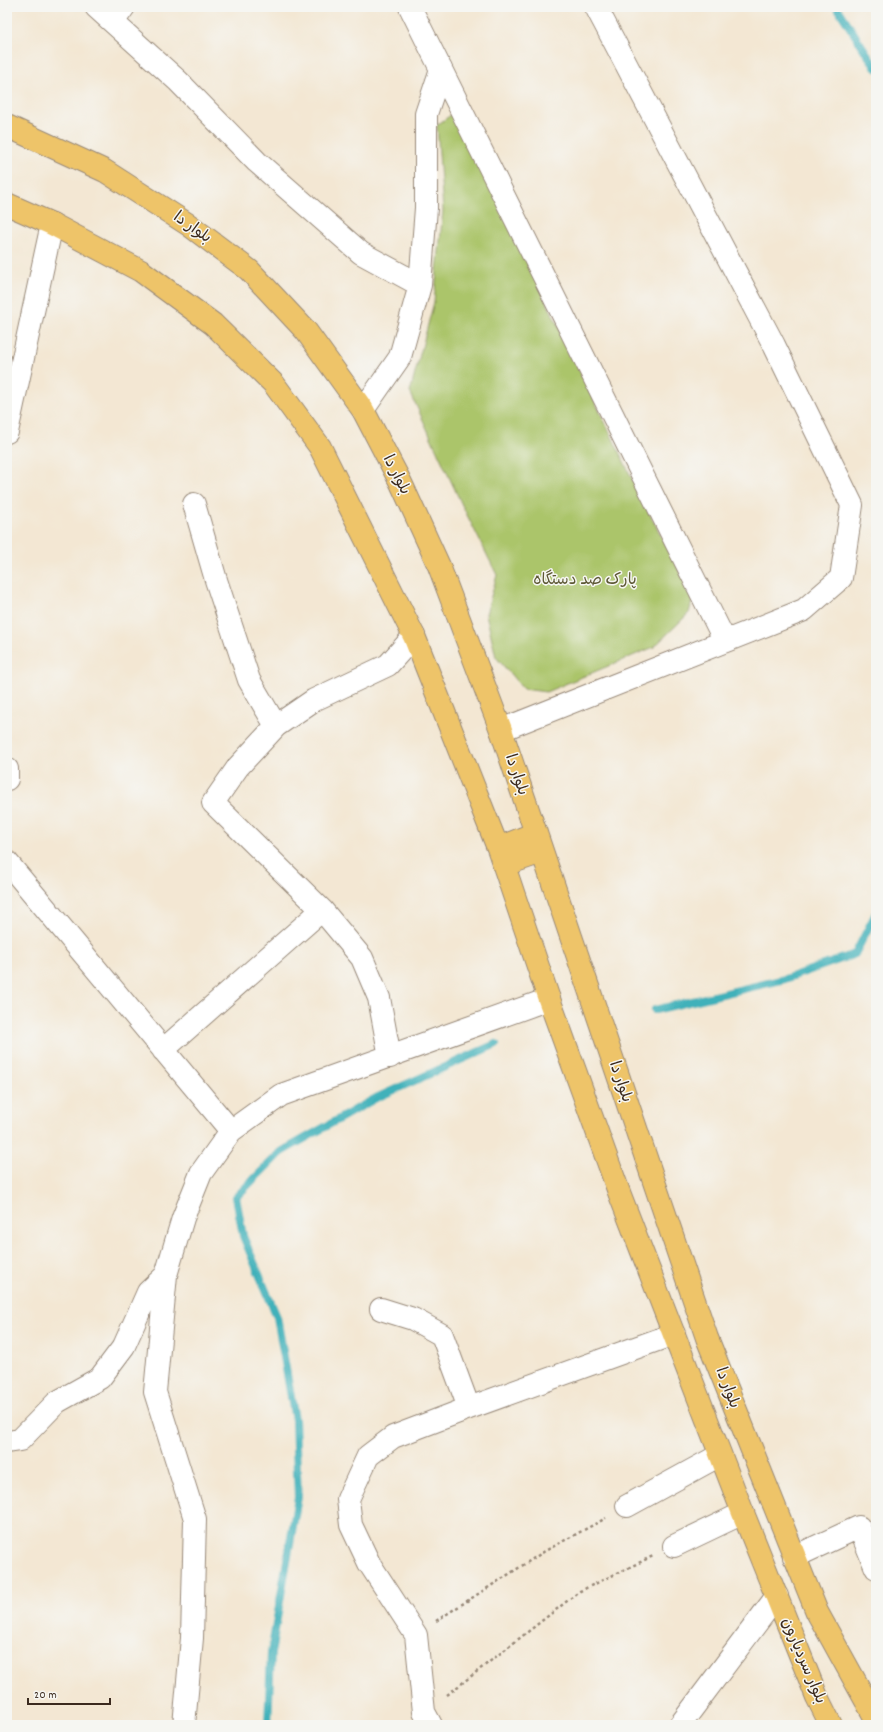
<svg xmlns="http://www.w3.org/2000/svg" width="883" height="1732" font-family="Dekko,'Playpen Sans Arabic',sans-serif">
	<style>
		.green { fill: #abc56b; stroke: #737844 }
		.lines { fill: none; stroke-linecap: round; stroke-linejoin: round }
		.stream { stroke: #41b1ba; stroke-width: 8 }
		.minor-casing { stroke: #978878; stroke-width: 24 }
		.major-casing { stroke: #978878; stroke-width: 24 }
		.path { stroke: #978878; stroke-width: 2.5; stroke-dasharray: 3 3; stroke-linecap: butt }
		.minor { stroke: #fff; stroke-width: 22 }
		.major { stroke: #eec469; stroke-width: 22 }
		.labels { text-anchor: middle; dominant-baseline: central; stroke-width: 3; stroke-linejoin: round; paint-order: stroke }
		.street-label { font-size: 16px; fill: #3b2a1e; stroke: #f6f6f2 }
		.park-label { font-size: 16px; fill: #5d5835; stroke: #f6f6f2 }
	</style>
	<rect width="100%" height="100%" fill="#f6f6f2"/>
	<filter id="ink" filterUnits="userSpaceOnUse"><feTurbulence type="fractalNoise" baseFrequency=".025" numOctaves="2"/><feDisplacementMap in="SourceGraphic" scale="8" xChannelSelector="R" yChannelSelector="G"/><feConvolveMatrix kernelMatrix="1 2 1 2 8 2 1 2 1" color-interpolation-filters="sRGB"/></filter>
	<filter id="wash" filterUnits="userSpaceOnUse"><feTurbulence type="fractalNoise" baseFrequency=".012" numOctaves="4" result="noise"/><feDisplacementMap in="SourceGraphic" scale="16" xChannelSelector="R" yChannelSelector="G"/><feGaussianBlur stdDeviation="0.9" result="paint"/><feColorMatrix in="noise" values="0 0 0 0 0 0 0 0 0 0 0 0 0 0 0 0 0 1.4 0 .05"/><feComposite in="paint" operator="in"/></filter>
	<g filter="url(#wash)">
		<rect width="100%" height="100%" fill="#f3e7d3"/>
		<path class="green" d="M455,112L642,499L693,597L689,613L654,647L546,692L523,689L496,657L486,614L497,575L462,505L410,392L434,302L443,210L437,125Z"/>
		<g class="lines">
			<path class="stream" d="M837,7L876,68
				M655,1010L785,979L855,954L876,913
				M268,1725L271,1653L298,1497L295,1420L277,1317L243,1236L236,1197L281,1152L376,1098L496,1044"/>
		</g>
	</g>
	<g filter="url(#ink)">
		<g class="lines">
			<defs>
				<path id="minor" d="M96,7L178,81L257,162L361,253L420,285
					M410,7L725,641
					M113,22L124,7
					M363,410L400,357L420,285L426,208V114L441,69
					M7,432L52,224
					M194,504L216,580L249,680L276,726
					M501,730L804,610L841,578L852,505L774,345L596,7
					M7,769V779
					M7,862L231,1131
					M322,910L213,803L238,767L276,726L314,700L388,665L414,636
					M163,1050L322,910L362,958L379,998L390,1057
					M381,1309L413,1319L442,1335L469,1408
					M7,1442L20,1440L57,1402L100,1378L124,1346L148,1292L166,1275
					M627,1506L720,1455
					M674,1546L743,1513
					M794,1557L859,1527L876,1568
					M184,1725L192,1638L195,1519L155,1392L166,1275L183,1218L201,1173L231,1131L281,1095L549,999
					M431,1725L424,1712L416,1635L369,1563L351,1525L348,1499L368,1456L393,1437L469,1408L674,1334
					M680,1725L777,1596"/>
				<path id="major" d="M7,126L105,171L189,225L249,270L306,331L363,410L401,483L439,566L501,730L707,1338L817,1612L876,1719
					M7,204L52,224L141,271L213,324L274,384L320,447L414,636L498,848L549,999L620,1195L743,1513L817,1697L831,1725
					M498,848L536,833
					M504,865L542,852"/>
			</defs>
			<use href="#minor" class="minor-casing"/>
			<use href="#major" class="major-casing"/>
			<path class="path" d="M436,1621L545,1551L606,1518
				M447,1695L580,1591L653,1556"/>
			<use href="#minor" class="minor"/>
			<use href="#major" class="major"/>
		</g>
	</g>
	<g class="labels">
		<g class="street-label">
			<text transform="translate(192 228) rotate(35)">بلوار دا</text>
			<text transform="translate(396 475) rotate(63)">بلوار دا</text>
			<text transform="translate(516 775) rotate(71)">بلوار دا</text>
			<text transform="translate(620 1082) rotate(71)">بلوار دا</text>
			<text transform="translate(727 1388) rotate(69)">بلوار دا</text>
			<text transform="translate(803 1661) rotate(67)">بلوار سردیارون</text>
		</g>
		<g class="park-label">
			<text x="585" y="580">پارک صد دستگاه</text>
		</g>
	</g>
	<rect width="883" height="1732" fill="none" stroke="#f6f6f2" stroke-width="24"/>
	<path d="M28 1698v6h82v-6" fill="none" stroke="#3b2a1e" stroke-width="2"/>
	<text x="34" y="1698" font-size="12" fill="#3b2a1e" stroke="#f6f6f2" stroke-width="3" paint-order="stroke">20 m</text>
</svg>
